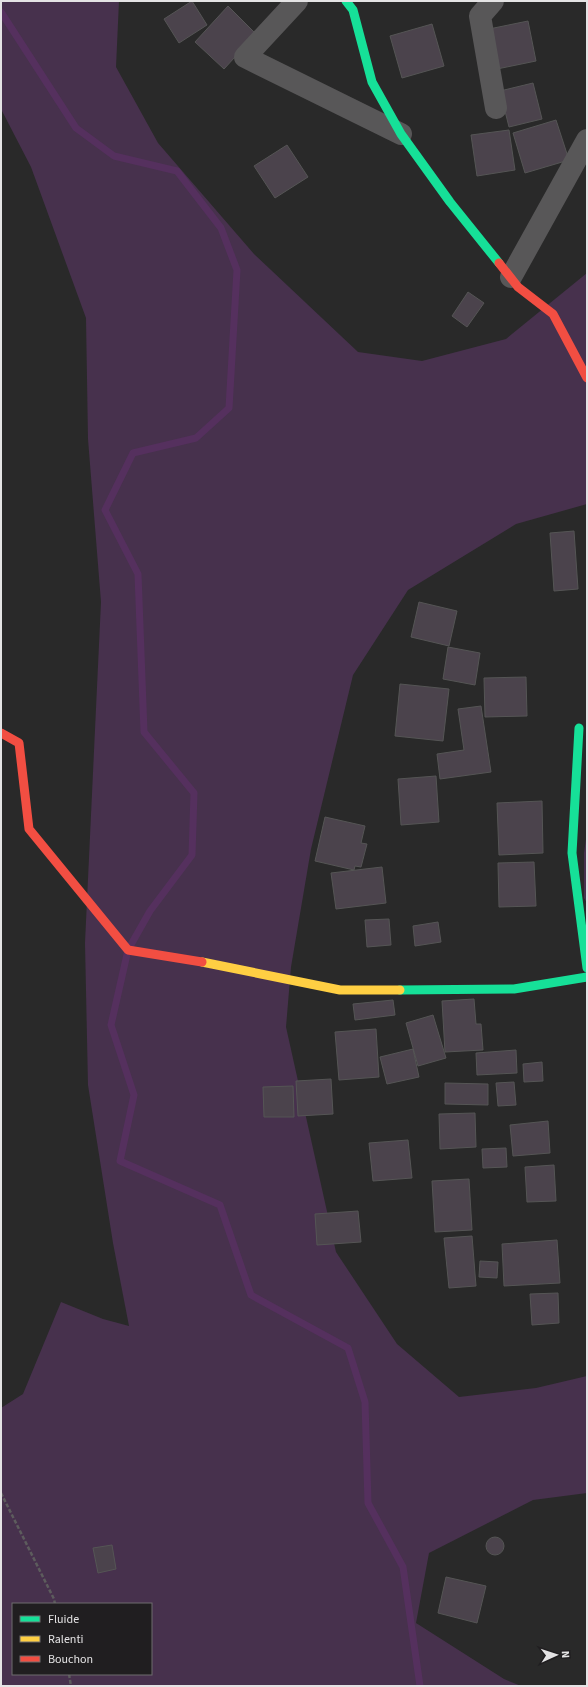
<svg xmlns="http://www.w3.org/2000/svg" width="588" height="1687" font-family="'Source Sans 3',sans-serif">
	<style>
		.green { fill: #47314d; fill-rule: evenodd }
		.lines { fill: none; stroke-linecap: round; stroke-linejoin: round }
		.stream { stroke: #55305e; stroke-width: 7 }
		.building { fill: #4b434c; stroke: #555 }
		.path { stroke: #5d5c5d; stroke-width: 2.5; stroke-dasharray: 4 2; stroke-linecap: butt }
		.street { stroke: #585758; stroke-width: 22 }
		.fast { stroke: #16e098; stroke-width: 9 }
		.slow { stroke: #ffcf43; stroke-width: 9 }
		.jam { stroke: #f24e42; stroke-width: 9 }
	</style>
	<rect width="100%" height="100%" fill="#292929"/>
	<path class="green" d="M1,1H119L116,67L158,143L254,254L358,352L422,361L506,339L587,273V504L516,524L408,590L353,675L311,849L291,967L286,1027L336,1252L397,1344L459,1397L536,1388L587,1376V1493L533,1500L429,1553L416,1623L504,1679L521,1686H1V1408L23,1394L61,1302L103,1319L129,1326L113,1243L88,1085L85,943L101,602L88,439L86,318L31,167L1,109ZM13,1604H151V1674H13Z
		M587,832V903L584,898V853Z"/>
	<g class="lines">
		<path class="stream" d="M1,12L76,128L114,156L177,171L221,228L237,270L229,408L196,438L133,453L105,510L138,574L144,732L194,793L192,855L150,911L128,950L111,1025L134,1095L120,1161L220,1205L251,1295L348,1348L365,1402L368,1503L403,1567L420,1686"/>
	</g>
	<path class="building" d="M192,1L207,25L179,43L164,19Z
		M228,6L256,34L224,69L195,42Z
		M528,21L536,61L497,69L489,29Z
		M432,24L444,66L402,78L390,36Z
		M533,83L542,119L509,127L500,91Z
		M556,120L569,160L525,173L513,133Z
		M509,130L515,170L477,176L471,135Z
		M287,145L308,177L275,198L254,166Z
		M468,292L484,303L467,327L452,316Z
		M574,531L578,589L554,591L550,533Z
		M419,602L457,611L449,646L411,637Z
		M448,647L480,653L475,685L443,679Z
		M526,677L527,716L485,717L484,678Z
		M400,684L449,689L443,741L395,736Z
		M481,706L491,772L440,779L437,754L464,750L458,709Z
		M436,776L439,822L401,825L398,779Z
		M542,801L543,853L499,855L497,803Z
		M325,817L365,826L361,843L367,844L361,867L355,866L354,870L315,861Z
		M534,862L536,906L499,907L498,863Z
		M382,867L386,903L336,909L331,873Z
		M389,919L391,945L367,947L365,920Z
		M438,922L441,942L415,946L413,926Z
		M474,999L476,1024H481L483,1050L445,1052L442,1001Z
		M393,1000L395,1015L355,1020L353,1004Z
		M433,1015L446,1058L418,1066L406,1023Z
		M376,1029L379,1077L339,1080L335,1032Z
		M413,1049L419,1077L387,1084L380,1057Z
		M516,1050L517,1073L477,1075L476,1053Z
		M542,1062L543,1081L524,1082L523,1064Z
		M331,1079L333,1114L298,1116L296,1081Z
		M514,1082L516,1105L498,1106L496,1083Z
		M445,1083L488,1084V1105L445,1104Z
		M293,1086L294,1117H264L263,1087Z
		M475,1113L476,1147L440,1149L439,1114Z
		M548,1121L550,1153L513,1156L510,1125Z
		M408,1140L412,1178L373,1181L369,1143Z
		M506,1148L507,1167L483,1168L482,1149Z
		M554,1165L556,1201L527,1202L525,1167Z
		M469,1179L472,1230L435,1232L432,1181Z
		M358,1211L361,1242L317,1245L315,1214Z
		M472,1236L476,1286L449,1288L444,1238Z
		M557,1240L560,1283L504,1286L502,1244Z
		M480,1261L498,1262L497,1278L479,1277Z
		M558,1293L559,1323L532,1325L530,1294Z
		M486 1546a9 9 0 1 1 18 0a9 9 0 1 1-18 0Z
		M112,1545L116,1569L98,1573L93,1548Z
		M446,1577L486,1586L477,1623L438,1613Z"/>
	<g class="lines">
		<path class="path" d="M1,1493L54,1599L55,1604
			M69,1674L71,1686"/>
		<path class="street" d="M297,1L245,57L401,134
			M493,1L480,16L496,108
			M511,277L587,140"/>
		<path class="fast" d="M346,1L353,10L372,82L401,134L450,202L499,263
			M579,728L572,853L587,968
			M400,990L514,989L587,977"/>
		<path class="slow" d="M202,962L340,990H400"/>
		<path class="jam" d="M499,263L518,287L553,314L587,378
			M1,733L19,743L29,829L128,950L202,962"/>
	</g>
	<rect width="588" height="1687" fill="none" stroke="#e4e3e4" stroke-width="4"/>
	<rect x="12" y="1603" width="140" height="72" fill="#201e20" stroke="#6e6d6e"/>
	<rect x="20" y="1616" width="20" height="6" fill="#16e098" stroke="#6e6d6e"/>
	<text x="48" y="1623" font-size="12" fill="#e4e3e4">Fluide</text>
	<rect x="20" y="1636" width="20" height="6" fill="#ffcf43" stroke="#6e6d6e"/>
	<text x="48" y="1643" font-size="12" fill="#e4e3e4">Ralenti</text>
	<rect x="20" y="1656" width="20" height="6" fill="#f24e42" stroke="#6e6d6e"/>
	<text x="48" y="1663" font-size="12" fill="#e4e3e4">Bouchon</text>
	<g transform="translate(556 1655) rotate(87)" stroke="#201e20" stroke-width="3" paint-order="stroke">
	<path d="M0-3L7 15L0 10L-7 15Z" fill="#e4e3e4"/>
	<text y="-6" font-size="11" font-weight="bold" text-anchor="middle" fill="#e4e3e4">N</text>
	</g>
</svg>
